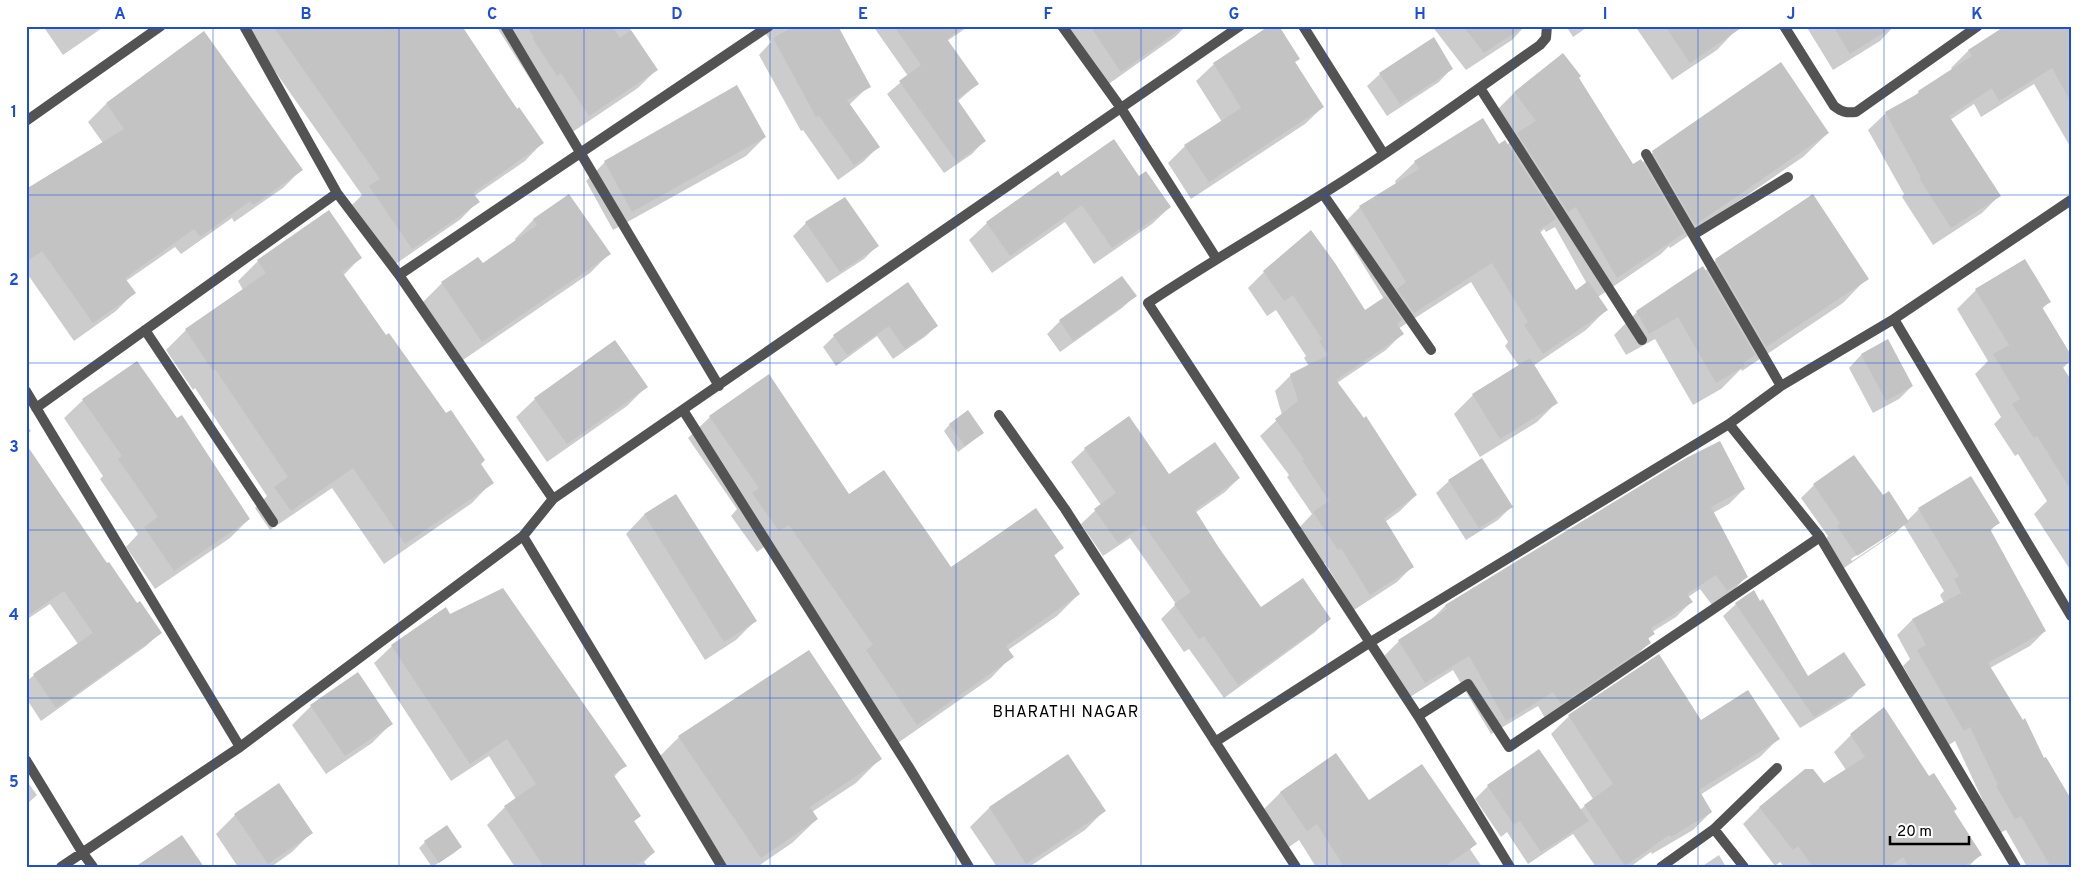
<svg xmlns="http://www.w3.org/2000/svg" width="2097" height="893" font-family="Overpass,sans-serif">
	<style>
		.shadow { fill: #0003; fill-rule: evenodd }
		.building { fill: #c3c3c3 }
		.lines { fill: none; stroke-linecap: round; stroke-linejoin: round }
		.street { stroke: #535353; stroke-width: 10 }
		.grid { fill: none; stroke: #1d4ed8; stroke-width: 1; stroke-opacity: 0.55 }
		.labels { text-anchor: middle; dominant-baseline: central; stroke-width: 4.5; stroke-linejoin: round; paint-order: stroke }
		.neighbourhood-label { font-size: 16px; letter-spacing: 1px; fill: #000; stroke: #fff }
		.neatline { fill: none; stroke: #1d4ed8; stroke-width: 2 }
		.grid-label { font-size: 16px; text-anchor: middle; font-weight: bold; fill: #1d4ed8 }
	</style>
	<rect width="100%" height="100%" fill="#fff"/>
	<path class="shadow" d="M43,26H105L63,55Z
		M243,26H461L486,66L542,143L525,161L474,196L478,201L461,219L394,265L352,205L362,195Z
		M496,26H635L630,30L656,70L638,88L571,133L542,90L539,93Z
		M761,26H836L869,86L849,105L878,147L863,162L838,180L803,130L801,131L759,55L771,42Z
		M873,26H969L947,41L977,84L957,102L984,141L972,154L944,173L887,94L908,76Z
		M1060,26H1186L1175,37L1103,88Z
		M1272,26L1323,107L1305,124L1191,199L1168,163L1185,146L1222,122L1196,81L1214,64Z
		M1432,26H1525L1512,40L1466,70Z
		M1566,26H1589L1573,37Z
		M1635,26H1731L1734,32L1717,50L1672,80Z
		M1806,26H1894L1880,41L1833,70Z
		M2071,26V148L2034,84L1981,117L1974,104L1950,120L1999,196L1982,213L1933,245L1902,197L1904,194L1868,130L1886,113L1912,98L1919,92L1953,70L1951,68L1969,50Z
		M1451,69L1439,82L1387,116L1367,86L1380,74Z
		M1578,78L1633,166L1642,163L1653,152L1828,133L1803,157L1670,248L1669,246L1661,254L1598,297L1606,310L1586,330L1533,366L1556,403L1537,422L1480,457L1454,414L1473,395L1519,366L1505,346L1508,342L1471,282L1398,329L1402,334L1386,350L1337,383L1416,495L1400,511L1385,522L1413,566L1397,582L1354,610L1325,563L1322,564L1298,529L1312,514L1287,477L1289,475L1260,436L1282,415L1275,391L1291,375L1309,366L1304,358L1306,356L1276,310L1267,316L1248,288L1264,272L1365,312L1384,299L1340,227L1360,207L1396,184L1395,181L1415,162L1507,145L1513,139L1493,114L1515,92ZM1555,227L1587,284L1576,292L1540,233L1544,229L1546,232Z
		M106,104L301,170L283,188L234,222L232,218L181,254L175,247L126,281L134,293L116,311L74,341L26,272V190L103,143L88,122Z
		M765,137L746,156L613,230L586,181L605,162Z
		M1139,177L1170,207L1152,224L1094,264L1065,222L992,273L969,240L987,223L1061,178Z
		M568,196L609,254L590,273L463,360L423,302L442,283L482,265L516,241L515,239L533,220Z
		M329,212L360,258L343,276L492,482L472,503L384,564L332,488L270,530L255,508L267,496L195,388L193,390L166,350L186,330L243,290L238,281L258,261Z
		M806,223L877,246L864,259L827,283L793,236Z
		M1716,260L1867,278L1843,303L1742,371L1741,369L1721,389L1693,405L1655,339L1626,355L1614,335L1637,312L1705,271Z
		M908,284L937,325L926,336L893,359L877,336L836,366L823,347L834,336Z
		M1976,290L2049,302L2042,309L2071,360L2062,369L2071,382V571L2034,514L2047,501L2018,454L2015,456L1994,424L2001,417L1975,374L1988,361L1957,309Z
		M1135,296L1122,308L1060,352L1047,334L1060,321Z
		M1888,341L1912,386L1899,399L1873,413L1849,368L1861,355Z
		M646,387L627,406L547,462L516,417L535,399Z
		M83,400L249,519L230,538L155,589L126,547L138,534L100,479L103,476L64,418Z
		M710,417L849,496L951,569L1062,548L1053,557L1079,594L1057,616L1008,650L1012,656L991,678L895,745L767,545L757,552L731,516L737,509L688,438Z
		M950,424L983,433L958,452L944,431Z
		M26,425L31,431L26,435Z
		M26,446L107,565L160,633L146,646L41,721L26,698V682L34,675L78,644L50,604L26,620Z
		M1085,449L1169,475L1239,478L1225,492L1195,513L1260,609L1329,618L1315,632L1224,698L1189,649L1184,652L1161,619L1176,604L1130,538L1103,556L1081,524L1101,505L1071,462Z
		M1686,460L1744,489L1729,504L1713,513L1746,577L1732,592L1712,605L1700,589L1688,597L1691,602L1676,617L1652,632L1653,634L1648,639L1650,642L1635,657L1545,718L1538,706L1491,734L1453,670L1410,697L1384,656L1399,641L1431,620L1445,606Z
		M1449,481L1511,507L1498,520L1466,540L1436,493Z
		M1814,485L1882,497L1907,521L1919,509L1998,523L1990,531L2045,631L2030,646L1990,668L2071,867H2027L2006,830L2000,833L1982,802L1983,801L1955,741L1949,745L1903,666L1910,659L1897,635L1912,620L1944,603L1940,595L1944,591L1904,525L1894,534L1844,568L1825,540L1828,536L1801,498ZM1894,530V533L1852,561L1851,559Z
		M676,496L755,621L736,640L705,660L626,534L644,515Z
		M1736,604L1808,678L1864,684L1852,697L1800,728L1723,616Z
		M450,615L625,765L614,777L640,816L633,822L654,852L644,862L648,867H515L487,825L505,807L516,799L489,756L451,781L374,663L392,646Z
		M1658,656L1701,722L1778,739L1760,757L1700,795L1711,812L1693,830L1652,854L1651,852L1630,867H1596L1573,834L1528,864L1507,832L1501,837L1475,799L1488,786L1539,751L1580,810L1593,799L1551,734L1569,716Z
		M736,698L880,759L856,783L812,812L817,819L792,843L757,867H726L655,761L679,737Z
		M311,706L391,724L372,743L326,774L292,725Z
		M1851,735L1928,778L1953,811L1981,854L1968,867H1784L1780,862L1775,866L1743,824L1759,808L1824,785L1846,770L1834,752Z
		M1336,755L1368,802L1475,844L1470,849L1482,867H1316L1299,840L1289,847L1263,810L1280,793Z
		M1068,756L1104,811L1085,830L1029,867H997L970,827L989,808Z
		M26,780L37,795L26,805Z
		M235,815L311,833L292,852L271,867H238L216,834Z
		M425,842L460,847L454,853L432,867L419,848Z
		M1719,855L1726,867H1701Z"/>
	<path class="building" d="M273,26H462L517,109L519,107L544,143L473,193L480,202L412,249L369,186L380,179Z
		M527,26H612L620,38L631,30L658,70L589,116L561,73L557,76L533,39L534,38Z
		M795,26H838L871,87L847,100L880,147L854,165L819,116L816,117L773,38Z
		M894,26H965L947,39L979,84L957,99L986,141L957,162L899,81L921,65Z
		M1090,26H1185L1121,72Z
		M1269,26H1279L1300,59L1295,62L1324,107L1209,182L1184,145L1241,108L1213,63Z
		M1463,26H1525L1484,53Z
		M1665,26H1744L1690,63Z
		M1833,26H1894L1850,54Z
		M2005,26H2071V102L2052,68L1999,101L1992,88L1949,116L2001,196L1951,228L1919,178L1921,177L1885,112L1919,93L1918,91L1972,56L1968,50Z
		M204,31L303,170L253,205L250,201L200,237L194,229L125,278L136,293L93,323L42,251L26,262V189L124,129L106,103Z
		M1434,37L1453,69L1400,104L1379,73Z
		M1563,53L1581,76L1579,78L1633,164L1641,159L1684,233L1617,278L1576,207L1568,212L1517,133L1536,121L1514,92Z
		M1781,62L1829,133L1695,225L1652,151Z
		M737,85L766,137L632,212L604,161Z
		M1483,118L1499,144L1505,140L1556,219L1539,230L1576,290L1588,281L1608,310L1543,354L1524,325L1528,322L1492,263L1414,313L1397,289L1406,282L1359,206L1419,169L1414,161Z
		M1114,139L1139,176L1146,171L1171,207L1112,248L1082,205L1010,256L986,222L1058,171L1061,176Z
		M569,194L611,254L482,342L441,282L478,257L483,263L537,225L533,219Z
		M1813,194L1869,279L1766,347L1715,259Z
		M845,197L879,246L840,272L805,222Z
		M329,210L362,258L342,272L386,335L389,333L446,413L451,410L485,460L481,464L494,483L405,544L353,468L291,511L274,487L288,477L215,369L213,371L185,329L266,273L257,260Z
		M1311,230L1335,263L1365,310L1386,296L1402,320L1397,324L1404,334L1336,380L1364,418L1366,416L1417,495L1384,518L1414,567L1370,595L1341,548L1338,550L1313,512L1329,501L1302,460L1304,459L1275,419L1298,401L1290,374L1328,355L1319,341L1322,339L1293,295L1284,301L1263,271Z
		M2025,259L2051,302L2042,307L2071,355V361L2062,366L2071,380V490L2037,436L2034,438L2012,404L2020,399L1993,354L2009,345L1975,289Z
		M1703,266L1755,355L1743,363L1745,366L1716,383L1678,317L1649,334L1636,311Z
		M1122,276L1137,296L1073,341L1059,320Z
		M908,282L938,326L905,349L889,326L847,355L833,335Z
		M1888,339L1913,386L1886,401L1861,354Z
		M615,340L648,387L567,444L534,398Z
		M1530,358L1558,403L1500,439L1472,394Z
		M137,361L177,418L182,415L250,519L174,571L144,527L158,517L118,459L122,456L82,399Z
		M769,374L849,494L884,470L951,567L1036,508L1064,548L1054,555L1080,594L1006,646L1014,657L917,725L866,650L873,645L789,525L779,531L752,493L759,488L709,416Z
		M968,410L984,433L965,446L949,424Z
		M1129,416L1169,474L1215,442L1240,478L1195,510L1219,548L1261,607L1303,578L1331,619L1238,685L1204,636L1199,639L1174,604L1191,592L1144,525L1118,543L1094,509L1116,493L1084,448Z
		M1720,441L1745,489L1711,507L1748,577L1727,591L1716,575L1687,594L1693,602L1651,628L1655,634L1648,638L1651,643L1561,704L1553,692L1506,721L1469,656L1425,683L1398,640L1447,609L1445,605L1686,458Z
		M26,444L107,563L109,562L137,603L140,601L162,633L56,708L33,674L93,633L64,591L26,617Z
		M1854,455L1883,495L1889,491L1909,522L1857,556L1837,526L1840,523L1813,484Z
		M1482,458L1513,507L1479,528L1448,480Z
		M1971,476L2000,523L1990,529L2046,631L1988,663L2023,720L2025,718L2044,758L2046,757L2071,799V867H2051L2021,816L2015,819L1996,786L1998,785L1970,727L1964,731L1917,650L1926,645L1912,619L1961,593L1954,579L1959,576L1918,508Z
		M676,494L757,621L724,642L644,514Z
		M503,588L627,766L613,774L641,816L634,821L655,852L634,867H544L504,806L536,784L507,739L470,764L391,645L446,607L450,614Z
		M1754,590L1760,601L1763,599L1808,676L1844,652L1866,685L1814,717L1735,603Z
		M809,650L882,759L810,807L818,819L761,858L678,736Z
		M1659,654L1701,720L1748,690L1780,739L1699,790L1712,812L1671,837L1669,835L1625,866L1584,805L1613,784L1568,715Z
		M358,672L393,724L345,756L310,705Z
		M1884,707L1929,776L1934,773L1957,809L1954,811L1982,855L1963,867H1909L1903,857L1889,867H1813L1798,846L1793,850L1759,807L1805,769H1813L1824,783L1865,757L1850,734Z
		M1539,749L1589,821L1541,852L1520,821L1514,825L1487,785Z
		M1336,753L1369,800L1422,764L1477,844L1444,867H1344L1317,824L1307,831L1280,792Z
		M1068,754L1106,811L1026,864L989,807Z
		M279,783L313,833L268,864L234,814Z
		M447,825L462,847L439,863L424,841Z
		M182,835L204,867H135Z"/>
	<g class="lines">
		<path class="street" d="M244,26L337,193L399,275L553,499
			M505,26L719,386
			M1062,26L1121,108L1216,258
			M1303,26L1383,153
			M1784,26L1834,106C1842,112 1846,113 1856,112L1978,26
			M1480,88L1642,340
			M26,121L161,26
			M1646,154L1781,386
			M1323,194L1431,350
			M1693,235L1788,177
			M399,275L769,26
			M1894,319L2071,616
			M145,330L273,522
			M26,391L240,747
			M36,408L337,193
			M683,410L910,769L969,867
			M999,415L1065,509L1296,867
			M1729,424L1820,537L2016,867
			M523,536L722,867
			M1418,716L1468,684L1509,747L1820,537
			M1215,742L1369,643L1729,424L1781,386L1894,319L2071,200
			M26,760L82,852L93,867
			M1714,829L1744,867
			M61,867L240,747L523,536L553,499L1240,26
			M1510,867L1418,716L1148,303C1205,265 1264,231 1321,195C1396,148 1468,96 1540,45L1546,38L1547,26
			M1661,867L1714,829L1777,768"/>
	</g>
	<path class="grid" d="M213,26V867M399,26V867M584,26V867M770,26V867M956,26V867M1141,26V867M1327,26V867M1513,26V867M1698,26V867M1884,26V867M26,195H2071M26,363H2071M26,530H2071M26,698H2071"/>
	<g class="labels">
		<g class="neighbourhood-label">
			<text x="1066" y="713">BHARATHI NAGAR</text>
		</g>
	</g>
	<rect width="2097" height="893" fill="none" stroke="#ffffff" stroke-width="55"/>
	<path d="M1890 836v8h79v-8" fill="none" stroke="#000000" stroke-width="2.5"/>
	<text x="1897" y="836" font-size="15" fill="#000000" stroke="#ffffff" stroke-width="4" paint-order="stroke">20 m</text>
	<rect x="28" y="28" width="2042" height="838" class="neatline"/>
	<g class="grid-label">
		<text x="120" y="19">A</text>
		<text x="306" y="19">B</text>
		<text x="492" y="19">C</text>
		<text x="677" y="19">D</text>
		<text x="863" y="19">E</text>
		<text x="1048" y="19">F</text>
		<text x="1234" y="19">G</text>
		<text x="1420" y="19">H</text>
		<text x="1605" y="19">I</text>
		<text x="1791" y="19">J</text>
		<text x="1977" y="19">K</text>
		<text x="14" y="117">1</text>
		<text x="14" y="285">2</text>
		<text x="14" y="452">3</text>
		<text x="14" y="620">4</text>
		<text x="14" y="787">5</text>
	</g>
</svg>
